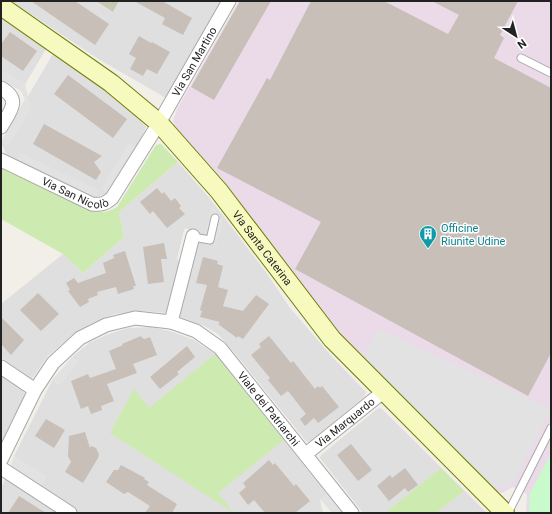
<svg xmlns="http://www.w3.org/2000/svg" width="552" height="514" font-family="Roboto,sans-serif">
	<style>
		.residential { fill: #e0dfdf }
		.industrial { fill: #ebdbe8 }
		.construction { fill: #c7c7b4 }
		.grass { fill: #cdebb0 }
		.park { fill: #c8facc }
		.parking { fill: #e2e2e2 }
		.building { fill: #c7bfb8 }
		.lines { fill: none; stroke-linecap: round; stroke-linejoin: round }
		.lane-casing { stroke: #a9a9a9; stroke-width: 9 }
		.street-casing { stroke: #a9a9a9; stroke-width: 15 }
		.secondary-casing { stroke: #707d05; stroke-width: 20 }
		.lane { stroke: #fff; stroke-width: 7 }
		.street { stroke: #fff; stroke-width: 13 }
		.secondary { stroke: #f7fabf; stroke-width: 18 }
		.labels { text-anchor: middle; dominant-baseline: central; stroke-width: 3; stroke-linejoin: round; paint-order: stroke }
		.street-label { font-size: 11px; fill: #222; stroke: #fff }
		.culture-label { font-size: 11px; fill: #0d838f; stroke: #fff; text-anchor: start }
	</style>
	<rect width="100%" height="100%" fill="#f2efe9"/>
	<path class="residential" d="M11,1H96L113,12L119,1H222L166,98L100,60Z
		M1,15L48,46L25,84L1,70Z
		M54,52L133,112L146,127L137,147L108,193L96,197L6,154L1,142Z
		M178,162L211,200L265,271L290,308L334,359L366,392L364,397L309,442L306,441L234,352L218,334L204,326L178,316L201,235L185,228L183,234L177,259L182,263L171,309L166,313L143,311L115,314L90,324L72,335L47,357L31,380L1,357V304L63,254L83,273L124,237L119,212Z
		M152,327L173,332L194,340L215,354L327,494L320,500L323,513H79L39,488L46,477L14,456L53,379L59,385L78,362L72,357L89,343L106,335L128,328Z
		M1,375L21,389L24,392L25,396L1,444Z
		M381,408L487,513H363L320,458L321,455L377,409Z
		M5,479L60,513H1V489Z"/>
	<path class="industrial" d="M239,1H551V513H526L527,494L513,487L502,493L490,490L335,332L216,172L178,133L173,121L177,109Z"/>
	<path class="construction" d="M96,1H119L113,12Z"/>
	<path class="grass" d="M161,144L178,162L119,212L124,237L83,273L63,254L1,219V168L90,210C101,213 107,213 117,207L156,145Z
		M215,354L284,440L218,493L234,513L110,433L134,389L149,408Z
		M441,468L464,491L436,513H385Z"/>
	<path class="park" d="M551,454V513H529L530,493Z"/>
	<path class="parking" d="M1,70L25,84L31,108L9,146L1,142L25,99L21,91L1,79Z
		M129,142L137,147L108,193L101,190Z
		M21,153L99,190V191L96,197L17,160Z
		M212,206L223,219L216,246L200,241L204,236Z
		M378,329L551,409L513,483L503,488L490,485L363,356Z
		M72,357L79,362L60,385L53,379Z
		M14,456L46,477L40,487L10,467Z
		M327,494L343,513H332L320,499Z"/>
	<path class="building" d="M31,1H75L109,24L95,45Z
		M134,1H162L192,18L183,35L162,24L165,18Z
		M240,1H271L214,100L191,87Z
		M311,1H384L448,34L459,15L432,1H518L500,35L504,38L494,58L551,88V353L528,396L295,269L321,222L217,168L267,78L270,80Z
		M10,32L37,51L23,71L1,56V44Z
		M139,36L151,43L152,42L170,52L157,74L147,69L143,76L130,69L136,58L129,54Z
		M68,75L127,119L113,138L54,94Z
		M44,124L102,156L94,162L101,172L96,180L33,144Z
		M157,188L162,194L164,192L171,201L175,198L181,206L179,208L185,214L167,228L153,211L150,214L140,202Z
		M164,243L167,259H161L164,282L148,284L143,247Z
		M125,251L136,286H133L134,289L118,294L116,287L97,292L98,295L88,299L89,302L80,307L68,291L70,290L66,283L74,278L78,283L106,273L103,263L114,258L113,255Z
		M203,257L218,261L217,264L223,266L218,287L228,290L223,306L243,311L256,295L269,304L243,339L238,336L237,338L218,324L220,322L200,317L202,311L200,310L207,285L196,283Z
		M38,293L59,314L41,331L20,310Z
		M1,317L24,340L11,355L1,344Z
		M141,336L142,338L145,339L150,337L157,355L133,364L137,373L107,384L114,401L101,406L102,410L91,414L88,406L81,409L71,381L88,374L90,378L116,369L109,351L123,345L122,344Z
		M269,336L291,363L293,361L315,389L318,386L320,388L322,386L339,407L318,423L314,418L305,426L300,419L306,414L288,391L281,396L268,380L270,378L251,355L261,347L259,344Z
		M187,346L195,357L177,372L179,374L160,389L150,377Z
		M46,419L65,430L54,448L35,436Z
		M85,432L90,448L91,446L96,448L99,454L98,458L83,483L65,472L71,462L68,456L69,436Z
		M351,444L372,470L358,481L337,455Z
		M269,460L273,465L275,463L294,486L296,484L310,501L295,513H265L254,500L248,505L239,493L246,487L243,483Z
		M121,465L145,478L144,479L149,482L147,485L177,504L172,513H145L150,506L128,492L124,494L106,482L114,470H118Z
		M405,468L418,485L408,492L405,488L389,501L377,486L390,475L392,478Z
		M19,496L46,513H8Z"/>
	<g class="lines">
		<defs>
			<path id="lane" d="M521,58L551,73
				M193,237L210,240L215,218
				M508,513L551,428"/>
			<g id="street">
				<path d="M1,88C22,100 10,111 1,127"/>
				<path id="s1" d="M1,160L92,204C101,205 105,204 112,198L159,123L229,1"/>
				<path d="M171,322L193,236"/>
				<path d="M1,367L35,390"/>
				<path id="s2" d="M306,454L383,392"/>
				<path id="s3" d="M1,460L35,390L53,363L80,338L106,325L135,318L171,322L196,331L220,348L352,513"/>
				<path d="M1,468L70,513"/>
			</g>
			<g id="secondary">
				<path id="s4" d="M1,6L111,83L159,123L219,191L332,339L505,513"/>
			</g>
		</defs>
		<use href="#lane" class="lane-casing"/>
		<use href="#street" class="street-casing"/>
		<use href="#secondary" class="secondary-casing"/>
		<use href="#lane" class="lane"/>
		<use href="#street" class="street"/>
		<use href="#secondary" class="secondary"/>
	</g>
	<defs>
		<symbol id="building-pin" viewBox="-11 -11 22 30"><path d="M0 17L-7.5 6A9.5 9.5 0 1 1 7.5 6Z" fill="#0f9aa8" stroke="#fff"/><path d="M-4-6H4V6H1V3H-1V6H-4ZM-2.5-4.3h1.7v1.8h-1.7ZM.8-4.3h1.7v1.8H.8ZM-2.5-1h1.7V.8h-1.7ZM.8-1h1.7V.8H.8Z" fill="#fff"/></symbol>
	</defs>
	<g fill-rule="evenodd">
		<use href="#building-pin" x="418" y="224" width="20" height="27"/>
	</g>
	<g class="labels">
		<g class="street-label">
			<text stroke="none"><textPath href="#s1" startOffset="282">Via San Martino</textPath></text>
			<text stroke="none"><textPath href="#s1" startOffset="82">Via San Nicolò</textPath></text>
			<text stroke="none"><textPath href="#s4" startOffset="359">Via Santa Caterina</textPath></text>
			<text stroke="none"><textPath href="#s3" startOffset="376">Viale dei Patriarchi</textPath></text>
			<text stroke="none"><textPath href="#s2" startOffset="50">Via Marquardo</textPath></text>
		</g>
		<g class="culture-label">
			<text x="441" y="228">Officine<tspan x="441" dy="13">Riunite Udine</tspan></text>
		</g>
	</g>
	<rect width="552" height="514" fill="none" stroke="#222222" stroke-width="4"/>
	<g transform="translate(516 36) rotate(144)" stroke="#ffffff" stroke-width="3" paint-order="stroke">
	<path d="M0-3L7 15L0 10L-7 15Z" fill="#222222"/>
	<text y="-6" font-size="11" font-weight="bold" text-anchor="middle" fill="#222222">N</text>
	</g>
</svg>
